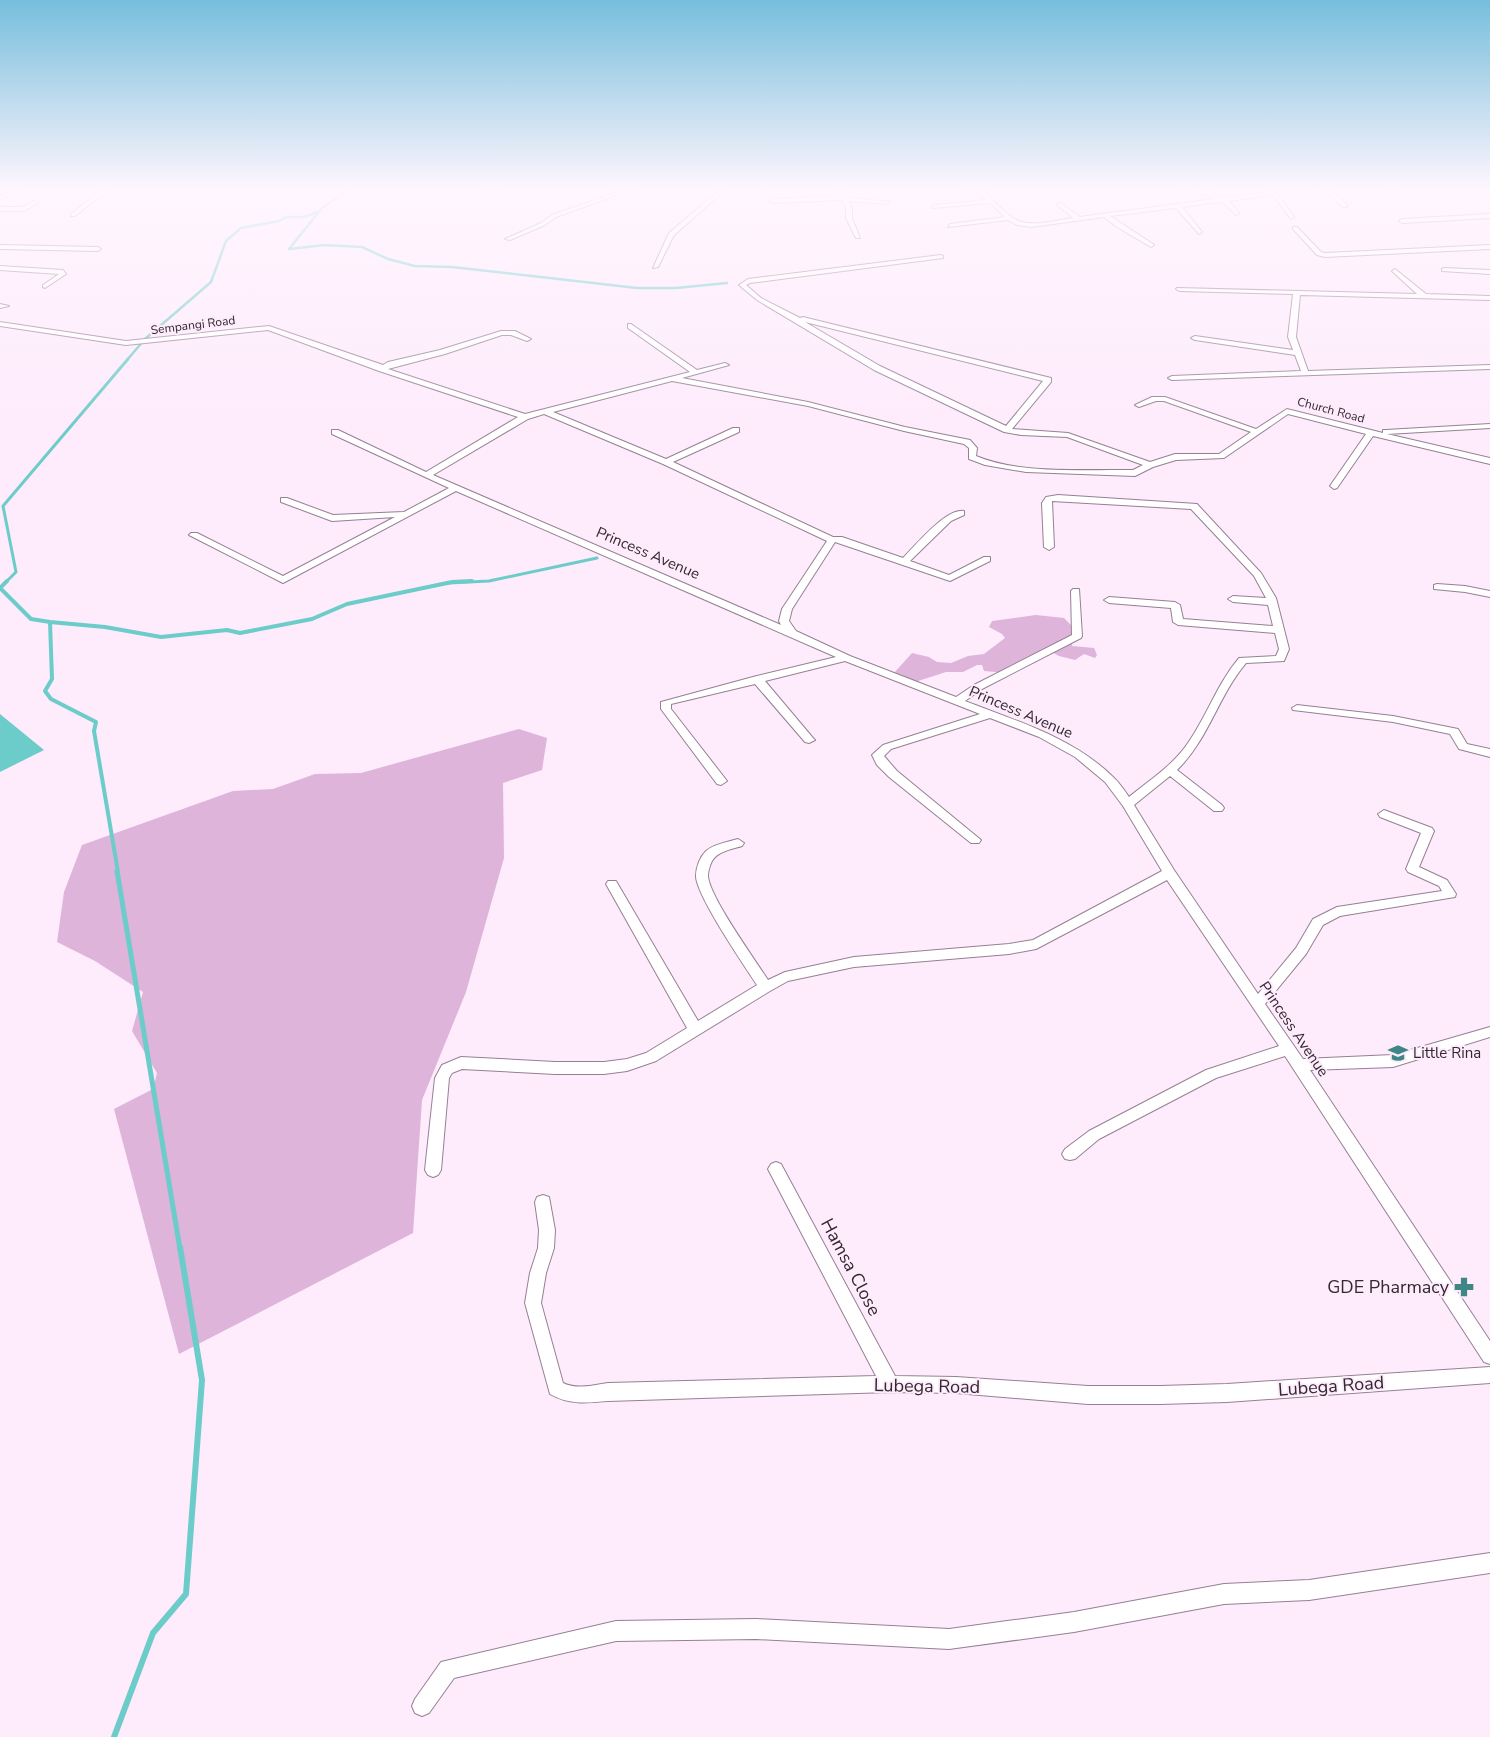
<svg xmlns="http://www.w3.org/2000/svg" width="1490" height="1737" font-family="'Nunito Sans',sans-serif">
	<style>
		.green { fill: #deb4da }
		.water { fill: #6cccca }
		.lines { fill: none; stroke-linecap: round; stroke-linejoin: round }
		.stream-far4 { stroke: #6cccca; stroke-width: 2.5 }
		.stream-far3 { stroke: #6cccca; stroke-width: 3 }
		.stream-far2 { stroke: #6cccca; stroke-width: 4 }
		.stream-far1 { stroke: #6cccca; stroke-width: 5 }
		.stream { stroke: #6cccca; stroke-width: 6 }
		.street-casing { stroke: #958093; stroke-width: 2 }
		.street { fill: #fff; fill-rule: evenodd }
		.labels { text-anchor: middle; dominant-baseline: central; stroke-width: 4; stroke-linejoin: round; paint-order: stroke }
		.far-street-label { font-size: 12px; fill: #312830; stroke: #feebfc }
		.street-label { font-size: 15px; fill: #312830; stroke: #feebfc }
		.poi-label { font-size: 15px; fill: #312830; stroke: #feebfc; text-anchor: start }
		.near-street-label { font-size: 18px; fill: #312830; stroke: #feebfc }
		.near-poi-label { font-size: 18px; fill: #312830; stroke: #feebfc; text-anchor: end }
	</style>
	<rect width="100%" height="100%" fill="#feebfc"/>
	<path class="green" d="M1036,615L1064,618L1071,625L1072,646L1094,648L1097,655L1095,658L1084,654L1075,660L1059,656L1052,652L1007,673L984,671L982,665H977L963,672H946L912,683L894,673L912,653L929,657L937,662L951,663L968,656L984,654L1005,638L1002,634L989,627L992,621Z
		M519,729L547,738L542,770L503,783L504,858L466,992L422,1100L413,1233L179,1354L114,1109L153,1089L157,1073L132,1031L143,992L95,961L57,942L64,892L82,845L233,791L273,789L315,774L361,773Z"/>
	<path class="water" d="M0,714L44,750L0,772Z"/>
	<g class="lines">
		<path class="stream-far4" d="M351,188L322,208L289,249L324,245L362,247L388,259L415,266L452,267L637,288H676L727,283
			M127,360L145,339L211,282L226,241L241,228L279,221L286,217H304L318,212"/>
		<path class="stream-far3" d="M5,583L16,572L3,506L128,359
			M449,583L489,581L597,558"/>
		<path class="stream-far2" d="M0,588L31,619L50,622L52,679L45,691L51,699L96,722L94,731L118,872
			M0,588L7,581
			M50,622L105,627L161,637L227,630L240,633L312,619L347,604L452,582L472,581"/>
		<path class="stream-far1" d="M117,871L180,1249"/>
		<path class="stream" d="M114,1737L153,1633L186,1594L202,1380L180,1247"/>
		<defs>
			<path id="street" d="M14,188H20L0,200V196Z
				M104,188H110L75,216H71V214Z
				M484,188H491L498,192L493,193Z
				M629,188H636L556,217L545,225L510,240L505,239L541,223L552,215Z
				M722,188H728L674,235L658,267L653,268L669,233Z
				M838,188H844V197L890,202L887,204L849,201L852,208V218L860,238H856L846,218V208L843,200L772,203L769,201L772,199L838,196Z
				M955,188H980C990,197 1010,220 1022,222C1038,226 1058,220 1073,218L1057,205L1059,202L1080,217L1215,199L1203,193L1179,190L1176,188L1204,189L1222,198L1301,188H1314L1278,194L1294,217L1291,219L1273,195L1229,201L1239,213L1236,215L1224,203L1220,202L1182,207L1202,232L1199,234L1176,208L1110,216L1153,244L1154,245L1151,247L1117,227L1104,217L1031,227L1017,225L1008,220L948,227L950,224L1005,217L990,203L932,208L934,205L986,200L976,191Z
				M1323,188H1329L1347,205V207H1343Z
				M1381,188H1387L1397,194L1392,195Z
				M36,200L38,203L24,211H0V207H23Z
				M1490,214V218L1402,223L1399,221L1402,219Z
				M1293,227H1297L1321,252L1325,253L1490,245V249L1325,257L1317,255L1293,229Z
				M0,245L98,247L101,249L98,251L0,249Z
				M941,255L943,256V258L750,283L746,285L761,298L800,318L803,317L1051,378V382L1012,429L1068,433L1150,462L1175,454H1219L1251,432L1164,401H1156L1139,407L1135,405L1152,397H1165L1256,429L1287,409L1383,433V430H1386L1490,424V428L1387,434L1490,458V464L1373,436L1337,488L1334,489L1330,486L1366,434L1288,414L1224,458L1176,460L1153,467L1135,476L1026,472L985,465L969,459V448L964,444L904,431L808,406L672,381L553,412L666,459L733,428H739V432L673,462L833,537H842L903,558C915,546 946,508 964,511V515L951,521L910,561L949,575L984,557H990V561L950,581L835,542L792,609L789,621L796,631L850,656L956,697L974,685L1072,635L1071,591L1073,589H1079L1082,636L1081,638L982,689L965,701C1016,721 1072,737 1112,776C1119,782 1124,790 1129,797C1151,779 1175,764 1190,740C1208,713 1218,683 1239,658L1276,656L1279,649L1275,633L1178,625L1173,622L1171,608L1109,603L1104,600L1109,597L1175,602L1180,605L1183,619L1273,626L1268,605L1233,602L1228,599L1233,596L1266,598L1254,576L1191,509L1052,501L1054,547L1049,550L1044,547L1042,503L1046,497L1058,495L1197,504L1261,573L1276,598L1289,649L1284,661L1246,663C1218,696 1209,739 1177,770L1222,805L1224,808L1222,811H1214L1170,776L1134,805L1174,870L1258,994L1296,948L1313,919L1337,907L1442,891L1439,886L1408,872L1406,869L1421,833L1380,817L1378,814L1384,810L1432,828L1434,831L1419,867L1447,880L1456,894L1455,897L1340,916L1323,925L1306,954L1265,1004L1303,1059L1393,1055L1490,1027V1037L1393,1067L1310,1070L1490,1341V1364L1484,1362L1285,1056L1216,1078L1099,1139L1075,1159L1070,1160L1065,1159L1062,1154L1065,1149L1089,1131L1206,1070L1279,1046L1167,880L1036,949L1009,954L854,967L788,981L770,991L656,1061L627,1071L604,1074H555L462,1069L452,1073L449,1078L441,1170L438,1175L433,1177L428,1175L425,1170L435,1078L442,1065L461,1057L555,1062H604L627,1059L646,1053L687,1028L606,884L608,881H616L698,1021L757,985C744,965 696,895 696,876C696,867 700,857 706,851C714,844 728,842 738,839L744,843L742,846C732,849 718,851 712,861C710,865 708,871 708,876C709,896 755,960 768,980L785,972L854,957L1009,944L1033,940L1162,871L1123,806L1105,782L1075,757L1039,737L990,718L891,749L884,756L897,771L981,840L979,843H971L889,777L877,765L872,755L883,745L980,714L845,661L765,681L813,738L815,740L809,743L805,742L755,684L671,704V709L727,781L721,785L717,784L661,709V702L753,677L836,657L456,491L283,583L189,535L191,533H197L283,576L395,517L332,521L281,502V498H287L333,515L404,512L449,488L332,434V430H338L426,472L518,417L379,371L268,330L126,345L0,326V322L126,341L269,326L383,365L388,362L440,350L501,331H515L531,339L527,341L511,335H502L445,354L388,369L525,414L690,372L628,328V324H631L697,370L725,363L729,365L682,378L808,402L905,427L970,440L977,448L976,456C1022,475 1084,469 1133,470L1143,465L1067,437L1021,435L1004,432L874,370L757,300L739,285L748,279ZM805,322L1043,381L1006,426L880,366ZM544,414L663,464L827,541L782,609L779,621L781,625L433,475L528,419Z
				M0,266L63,270L66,274L45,288L43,287V285L59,274L0,270Z
				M1444,268L1490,270V274L1442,271V269Z
				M1395,269L1426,294L1490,296V300L1300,295L1296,337L1308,371L1490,365V369L1172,380L1168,378L1172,376L1301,371L1295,355L1195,340L1191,338L1195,336L1293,350L1288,337L1293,294L1179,291L1176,289L1177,288L1417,294L1393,272L1392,271Z
				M0,304L9,306L0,308Z
				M1437,584L1465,586L1490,591V597L1465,592L1434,589V585Z
				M1297,705L1393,716L1458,729L1467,744L1490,749V757L1459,749L1450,734L1393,722L1293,710L1292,708Z
				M776,1162L781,1164L895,1376L956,1377L1088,1386H1160L1227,1384L1490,1367V1383L1227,1402L1160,1404H1088L956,1393L890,1392L608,1401C587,1403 569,1405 550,1394L525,1303L530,1273L538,1248L539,1230L535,1202L537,1197L543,1195L549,1197L555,1230L554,1248L546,1273L541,1303L563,1383C577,1390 594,1385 608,1383L876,1376L768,1169L771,1164Z
				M1490,1553V1573L1309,1600L1224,1604L1074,1632L949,1649L756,1639L616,1641L454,1678L429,1713L422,1716L415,1713L412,1706L415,1699L441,1662L616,1621L756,1619L949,1629L1074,1612L1224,1584L1309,1580Z"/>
		</defs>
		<use href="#street" class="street-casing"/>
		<use href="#street" class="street"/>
	</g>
	<linearGradient id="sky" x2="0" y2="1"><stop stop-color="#76bedc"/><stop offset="0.44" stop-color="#fff6fe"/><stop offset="1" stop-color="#fff6fe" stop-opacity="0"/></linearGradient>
	<rect width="1490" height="431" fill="url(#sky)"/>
	<defs>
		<symbol id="school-bare" viewBox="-9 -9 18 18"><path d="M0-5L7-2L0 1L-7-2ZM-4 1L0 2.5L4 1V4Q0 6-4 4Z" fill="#3f8786" stroke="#feebfc" stroke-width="2.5" paint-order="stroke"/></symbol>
		<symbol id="pharmacy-bare" viewBox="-9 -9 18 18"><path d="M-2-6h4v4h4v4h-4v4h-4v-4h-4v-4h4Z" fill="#3f8786" stroke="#feebfc" stroke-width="2.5" paint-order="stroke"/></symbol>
	</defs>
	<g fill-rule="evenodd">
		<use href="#school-bare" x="1384" y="1039" width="28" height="28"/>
		<use href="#pharmacy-bare" x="1450" y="1273" width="28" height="28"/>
	</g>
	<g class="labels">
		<g class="far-street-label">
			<text transform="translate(193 325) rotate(-7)">Sempangi Road</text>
			<text transform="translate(1331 410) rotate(15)">Church Road</text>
		</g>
		<g class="street-label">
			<text transform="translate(648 553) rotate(23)">Princess Avenue</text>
			<text transform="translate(1021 712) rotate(23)">Princess Avenue</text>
			<text transform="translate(1294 1029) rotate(56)">Princess Avenue</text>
		</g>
		<g class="poi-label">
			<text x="1413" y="1053">Little Rina</text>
		</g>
		<g class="near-street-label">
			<text transform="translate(851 1267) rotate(62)">Hamsa Close</text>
			<text transform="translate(927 1386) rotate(1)">Lubega Road</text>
			<text transform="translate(1331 1386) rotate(-4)">Lubega Road</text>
		</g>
		<g class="near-poi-label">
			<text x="1449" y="1287">GDE Pharmacy</text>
		</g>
	</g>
</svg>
